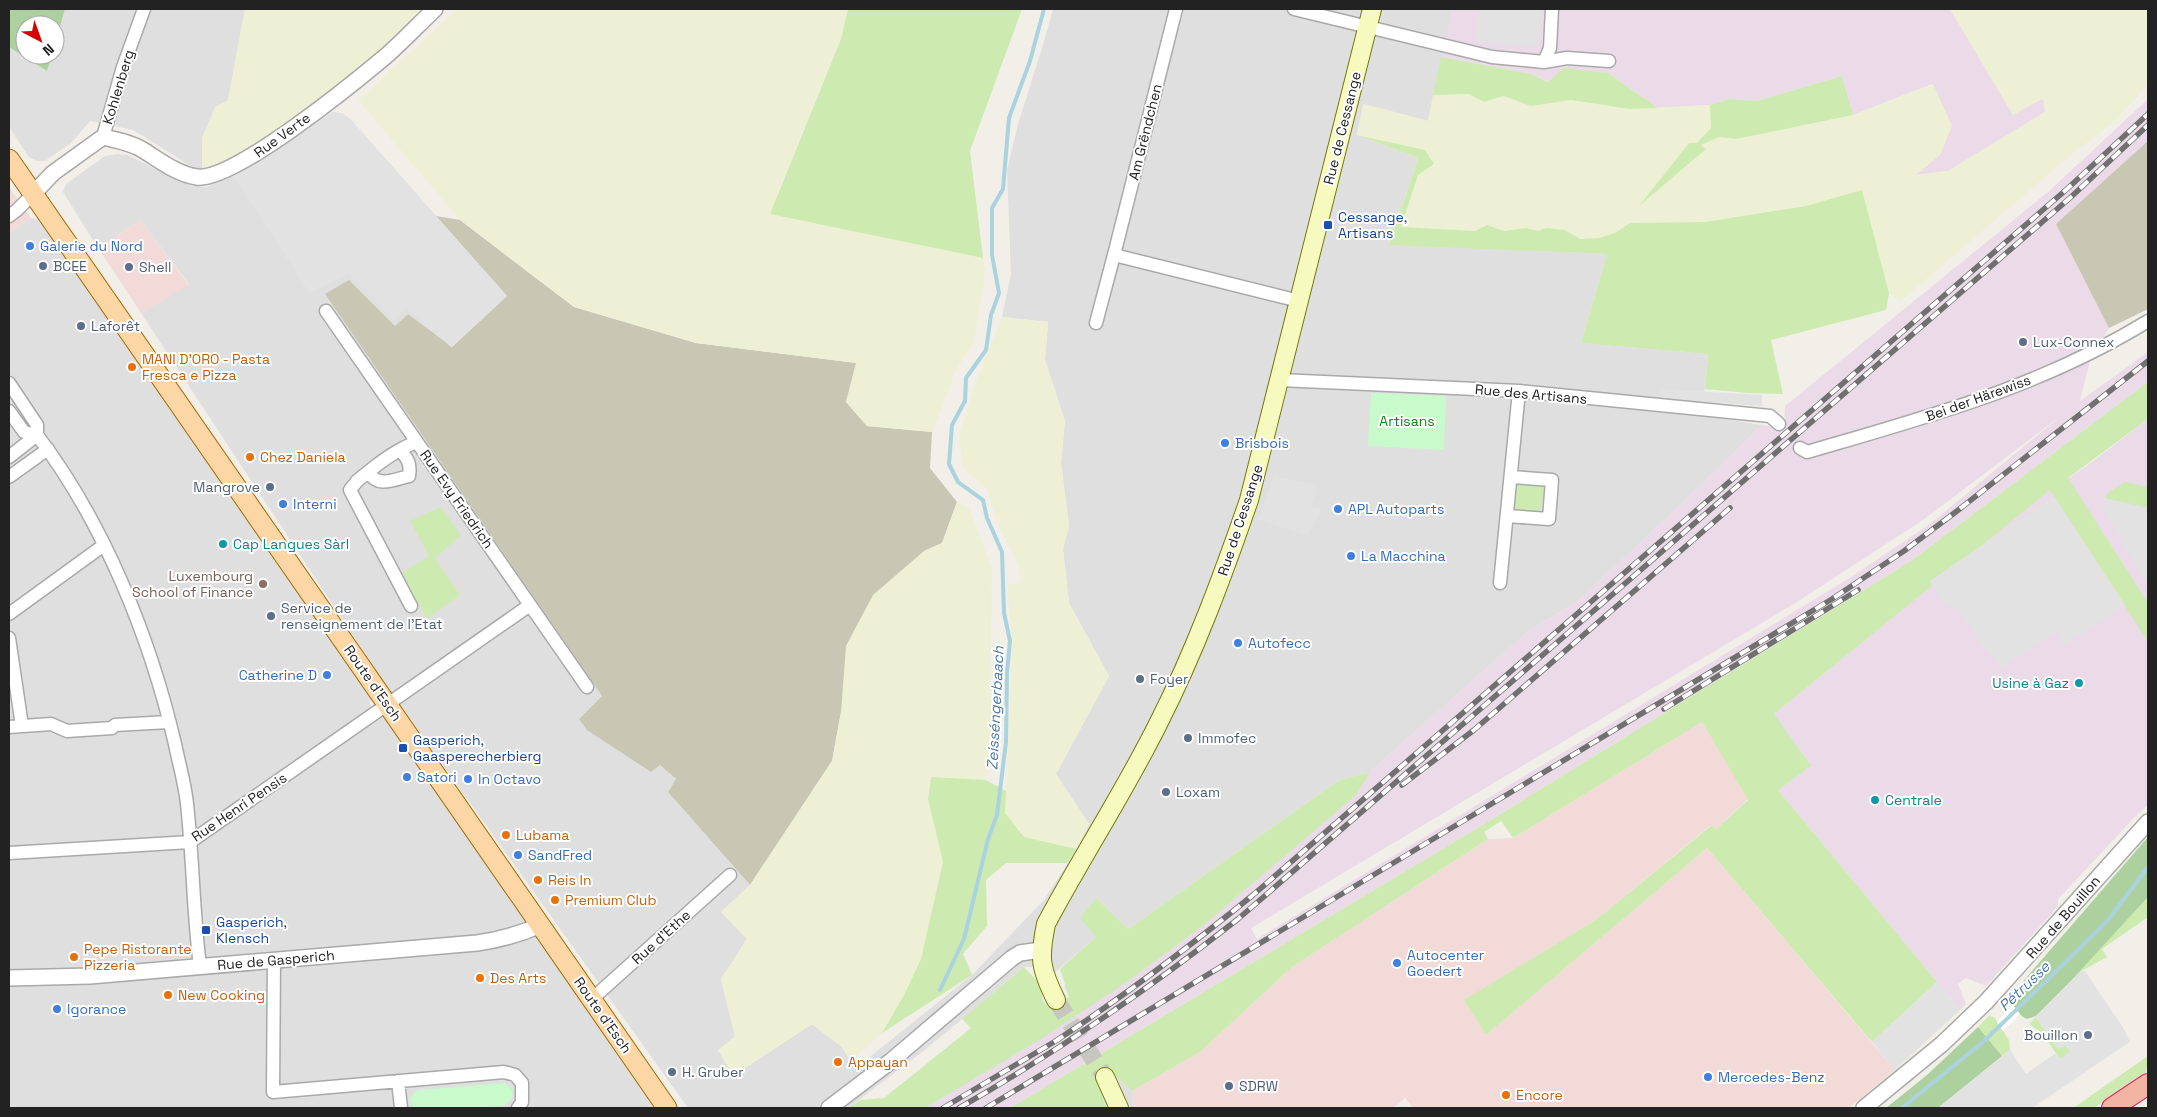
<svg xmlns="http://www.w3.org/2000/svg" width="2157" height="1117" font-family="'Space Grotesk',sans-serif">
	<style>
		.residential { fill: #e0dfdf }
		.commercial { fill: #f2dad9 }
		.industrial { fill: #ebdbe8; fill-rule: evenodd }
		.construction { fill: #c7c7b4 }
		.farmland { fill: #eef0d5 }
		.grass { fill: #cdebb0 }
		.forest { fill: #add19e }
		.park { fill: #c8facc }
		.parking { fill: #e2e2e2 }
		.pier { fill: #fff }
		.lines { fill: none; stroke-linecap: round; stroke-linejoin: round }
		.stream { stroke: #aad3df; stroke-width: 4 }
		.secondary-tunnel { stroke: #c8c6c1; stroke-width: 18; stroke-dasharray: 18 9; stroke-linecap: butt }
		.minor-casing { stroke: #a9a9a9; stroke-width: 15 }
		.tertiary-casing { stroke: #a9a9a9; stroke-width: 18 }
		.secondary-casing { stroke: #707d05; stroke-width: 20 }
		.primary-casing { stroke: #a06b00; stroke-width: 21 }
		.trunk-casing { stroke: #dc2a67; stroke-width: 22 }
		.minor { stroke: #fff; stroke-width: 12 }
		.tertiary { stroke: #fff; stroke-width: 15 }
		.secondary { stroke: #f7fabf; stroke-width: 18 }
		.primary { stroke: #fcd6a4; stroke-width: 19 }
		.trunk { stroke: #f2b4a3; stroke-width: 20 }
		.rail-casing { stroke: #707070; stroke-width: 5.5 }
		.rail { stroke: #fff; stroke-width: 4; stroke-dasharray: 11; stroke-linecap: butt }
		.transit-dot { fill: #1a4fb4; stroke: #fff; stroke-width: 2 }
		.shop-dot { fill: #3f7fe0; stroke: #fff; stroke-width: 2 }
		.service-dot { fill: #5c6f8a; stroke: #fff; stroke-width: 2 }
		.food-dot { fill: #e8710a; stroke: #fff; stroke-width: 2 }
		.culture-dot { fill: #0f9aa8; stroke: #fff; stroke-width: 2 }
		.education-dot { fill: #8d6e63; stroke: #fff; stroke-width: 2 }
		.labels { text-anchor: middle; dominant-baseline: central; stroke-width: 4; stroke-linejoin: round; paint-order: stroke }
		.street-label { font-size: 14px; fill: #222; stroke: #fff }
		.transit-label { font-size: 14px; fill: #164399; stroke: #fff; text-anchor: start }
		.shop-label { font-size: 14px; fill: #366cbe; stroke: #fff; text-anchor: start }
		.service-label { font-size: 14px; fill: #4e5e75; stroke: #fff; text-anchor: start }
		.food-label { font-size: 14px; fill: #c56008; stroke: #fff; text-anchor: start }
		.park-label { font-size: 14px; fill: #0c8416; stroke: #fff }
		.culture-label { font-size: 14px; fill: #0d838f; stroke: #fff; text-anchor: start }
		.education-label { font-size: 14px; fill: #785e54; stroke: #fff; text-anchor: end }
		.water-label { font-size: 15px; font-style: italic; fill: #4a7aab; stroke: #fff }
	</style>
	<rect width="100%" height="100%" fill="#f2efe9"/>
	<path class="residential" d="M65,9H245L228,101L202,138V169L189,165L133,130L90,121L71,143L45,161H37L29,157L9,127V47L47,71L52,55H55V44Z
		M1053,9H1453L1428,121L1364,104L1357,135L1418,158L1389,244L1607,254L1581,343L1708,354L1705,389L1694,414L1762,425L1684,502L1578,601L1530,630L1370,772L1338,781L1128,929L1096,898V937L1052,975L1042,967H1024L925,1050L848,1108H688L383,681L141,313L189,284L140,220L98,248L63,192L66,184L105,156L117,154L127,155L189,185L206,187L234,176L266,157L333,112L344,114L352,121L507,296L451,347L408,314L395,326L349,280L547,616L602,696L579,719L660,765L676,779L668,792L750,885L721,912L747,939L721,979L735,1037L734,1075L812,1024L841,1046L856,1068L972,975L1044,900L1077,849L1089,824L1056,774L1109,676L1069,603L1063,549L1069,526L1061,463L1065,421L1045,360L1048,322L1002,317L1011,274L1007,170L1018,124L1043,45Z
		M31,218H34L45,226L367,691L371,699L370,705L391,719L656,1108H9V233Z
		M1113,1072L1132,1091L1134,1099L1133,1108H1106L1098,1080Z"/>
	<path class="commercial" d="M9,187L31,218L9,233Z
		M140,220L189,285L141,313L98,248Z
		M1702,722L1748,799L1715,830L1711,825L1597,919L1465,1000L1486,1035L1707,848L1895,1070L1849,1108H1413L1405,1098L1393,1108H1133L1134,1099L1132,1091L1200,1052L1292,967L1488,839L1513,838Z"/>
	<path class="industrial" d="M1453,9H1950L2013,114L2044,98L2045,112L1948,171L1915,175L1932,84L1853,115L1842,76L1757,101L1729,99L1710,105L1658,108L1608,73L1549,82L1531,74L1441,57Z
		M2148,99V309L2109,328L2090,361L2080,401L2148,352V382L1911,561L1481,826L1010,1108H885L1052,1010L1069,997L1064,986L1338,781L1370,772L1530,630L1578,601L1684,502L1762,425L1780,428L1784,425L1785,406L2048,192ZM2062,415L1930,524L1851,577L1257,939L1251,928L1797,602L1923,520Z
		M2148,419V805L2135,817L2058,899V905L2054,911L1986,986L1966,978L1958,984L1966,1004L1960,1010L1778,790L1774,714L2040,497L2088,465Z"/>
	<path class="construction" d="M2148,141V309L2109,328L2056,224Z
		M436,216L460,220L574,307L696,343L857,363L846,402L867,426L932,432L930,468L957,502L942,543L924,551L841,712L832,761L750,885L668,792L676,779L660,765L651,772L587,730L579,719L602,696L325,294L349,280L395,326L408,314L452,347L507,296Z"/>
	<path class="farmland" d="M245,9H427L384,49L273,136L239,157L202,169V138L215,107L228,100Z
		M458,9H848L841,39L770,213L983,258L985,272L974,342L956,370L932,432L867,426L846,402L856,363L696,343L574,307L460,220L358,100Z
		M1950,9H2148V84L2115,122L2073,153L1901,301L1889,293L1862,190L1806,206L1705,222L1630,223L1615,233L1599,238L1580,239L1565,230L1546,228L1538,231L1526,228L1504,231L1487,225L1475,231L1400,227L1418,175L1434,164L1425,150L1357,135L1363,104L1428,121L1433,95L1469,94L1484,102L1504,96L1531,106L1571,100L1629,109L1710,105L1712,128L1697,143H1689L1705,148L1700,146L1719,137L1736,139L1853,115L1933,84L1952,126L1940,155L1916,175L1948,171L2045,112L2043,98L2013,115Z
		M1002,317L1048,322L1045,360L1065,421L1061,463L1069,526L1063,549L1069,603L1109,676L1056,774L1089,824L1077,849L1024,837L1005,813L1012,639L1007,585L1020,582L1018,564L996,519L987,489L963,468L959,435L978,375Z
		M957,502L969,508L992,568L990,684L993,740L986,780L931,778L928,799L943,862L921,959L904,995L882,1033L851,1061L841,1046L812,1024L733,1076L718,1050L735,1036L721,979L747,939L721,912L750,885L832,761L841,712L846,646L873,595L924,551L942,543Z"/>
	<path class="grass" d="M848,9H1022L970,151L983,258L770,214L841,39Z
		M1441,57L1531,74L1548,82L1564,68L1608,73L1658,108L1629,109L1571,100L1531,106L1504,96L1484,102L1469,94L1433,95Z
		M1842,76L1853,115L1736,139L1719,137L1701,145L1706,149L1639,206L1689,143H1697L1711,128L1710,105L1729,99L1757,101Z
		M1357,135L1425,150L1434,164L1418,175L1401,227L1475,231L1487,225L1504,231L1526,228L1538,231L1546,228L1565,230L1580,239L1599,238L1615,233L1630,223L1705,222L1806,206L1862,190L1889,293L1886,310L1771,340L1783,394L1747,393L1705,389L1708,354L1581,343L1607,254L1389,245L1418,158Z
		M2148,382V419L2068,478L2148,603V642L2050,490L1774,714L1811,766L1778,790L1937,982L1872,1042L1707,848L1486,1035L1464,1000L1597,919L1712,825L1715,830L1748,800L1702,722L1513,838L1501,821L1484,832L1488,839L1292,967L1200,1052L1132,1091L1113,1073L1098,1080L1106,1108H1010L1481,826L1911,561Z
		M2125,482L2148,487V508L2104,498L2108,493Z
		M1518,483L1544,485L1545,489L1540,511L1537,514L1514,511L1512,508L1515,486Z
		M441,507L461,535L435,558L460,595L427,619L402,573L429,556L410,521Z
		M1370,772L1356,795L1205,924L1131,979L1041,1039L925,1108H848L860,1100L884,1098L971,1028L962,1019L1024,967L1040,984L1043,1001L1051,1010L1069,997L1060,969L1096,937L1080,918L1096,898L1128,929L1338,781Z
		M931,777L986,780L1006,791L1005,813L1024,837L1077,849L1067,863H1006L986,880L987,926L963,954L972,975L882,1033L904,995L921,959L943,862L928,799Z
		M2148,897V917L2102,949L2107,957L2080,972L2070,982Z
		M1989,1016L1994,1017L2009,1040L2010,1050L2002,1056L1978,1027Z
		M2036,1017L2058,1049L2065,1045L2071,1052L2060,1059L2042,1033L2029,1024Z
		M2148,1056L2146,1073L2094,1108H2073Z"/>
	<path class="forest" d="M9,9H65L55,44V25H25V55H52L47,71L9,47Z
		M2148,837V897L2070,982L2036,1016L2027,1019C2019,1016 2012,1006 2010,997L2013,993Z
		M1978,1027L2002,1056L1938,1108H1886L1927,1075Z"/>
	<path class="park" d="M1371,393L1446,396L1444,450L1368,446Z
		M505,1083L513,1091L512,1098L504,1106L475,1108H413L410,1100L413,1094L418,1090Z"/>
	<path class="parking" d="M1479,9H1542L1538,47L1476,42Z
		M333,112L344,114L352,121L507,296L451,347L407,309L394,322L348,273L310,294L234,176L266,157Z
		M1661,389L1762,395V406L1660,399Z
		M1274,476L1316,485L1311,507L1321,509L1307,535L1259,520Z
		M2054,496L2125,605L2064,645L2056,632L2001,668L1980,642L1960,611L1941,601L1930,581Z
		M2104,498L2148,508V586L2102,506Z
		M2085,971L2124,1029L2130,1042L2032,1108H1938L2010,1050L2026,1074L2056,1053L2060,1059L2070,1052L2065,1045L2058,1049L2036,1016L2080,972Z
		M1937,982L1960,1010L1895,1070L1872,1042Z"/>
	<path class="pier" d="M2013,1005L2020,1014L2003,1031L1997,1022Z"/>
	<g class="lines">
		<path class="stream" d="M940,990L964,939L988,839L997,815L1006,742L1007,673L1010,641L1004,613L1002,552L987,518L983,500L958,482L949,464L952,425L965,401L966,378L986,350L991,315L999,293L992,255V208L1003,189L1009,118L1030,61L1044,9
			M1902,1108L1984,1041L2040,987L2109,919L2148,867"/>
		<path class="secondary-tunnel" d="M1056,1000L1105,1077"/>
		<defs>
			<path id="minor" d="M1176,9L1114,255L1299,301
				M1294,9L1492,57L1544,62L1567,58L1609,61
				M1544,62L1550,48L1552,9
				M103,137L123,67L144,9
				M9,216L17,210L33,194
				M326,311L587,687
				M1096,323L1114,255
				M1280,380L1519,391L1770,416L1779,424
				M9,383L37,425V435C104,523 150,637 175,744C179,764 185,784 187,804C193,858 193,912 200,966
				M9,411L24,432L37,435
				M1800,448L1807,452C1927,417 2041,387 2148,321
				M400,450C408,459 411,464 409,476C393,480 378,488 368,472C383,460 399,448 417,442
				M9,457L37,435
				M368,472L357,481L350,490L411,606
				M9,477L48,449
				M1507,516L1549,519L1552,480L1511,477
				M1500,583L1519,391
				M9,614L104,545
				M9,638L22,726
				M9,727L51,724L67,731L112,728L115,725L169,722
				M9,853L190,842L530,605
				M274,960L273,1092L504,1072L515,1075L522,1083V1102L518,1108
				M592,999L730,875
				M398,1081L401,1108"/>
			<path id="tertiary" d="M33,194L53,173L103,137C117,140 131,143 143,150C159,160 177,174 197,177C233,182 355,82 386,56C403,41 419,24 435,9
				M9,978L90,976L477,943C499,940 520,934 541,925
				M829,1108L891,1061L1012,958L1020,953L1041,950
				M1864,1108L1942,1044L1986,1002L2148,822"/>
			<path id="secondary" d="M1056,1000C1040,968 1039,958 1046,924C1082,856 1125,791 1159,722C1195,651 1223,575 1249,500L1372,9
				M1105,1077L1119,1108"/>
			<path id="primary" d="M9,159L667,1108"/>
			<path id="trunk" d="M2112,1108L2148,1084"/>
		</defs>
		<use href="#minor" class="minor-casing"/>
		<use href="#tertiary" class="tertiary-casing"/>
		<use href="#secondary" class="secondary-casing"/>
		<use href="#primary" class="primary-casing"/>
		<use href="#trunk" class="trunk-casing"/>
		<use href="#minor" class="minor"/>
		<use href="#tertiary" class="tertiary"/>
		<use href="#secondary" class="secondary"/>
		<use href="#primary" class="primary"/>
		<use href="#trunk" class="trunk"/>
		<defs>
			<path id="rail" d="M1664,709L1858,590
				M1402,785L1474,730L1730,508
				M1054,1042C1123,997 1189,947 1253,895L2067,189L2148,114
				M943,1108L1059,1039
				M959,1108C1057,1052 1149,989 1238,919L2071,197L2148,125
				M986,1108L1832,599L1904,551L1957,511L2148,361"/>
		</defs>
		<use href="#rail" class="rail-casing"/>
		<use href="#rail" class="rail"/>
	</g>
	<g class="transit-dot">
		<rect x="1323" y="220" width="10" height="10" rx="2.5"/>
		<rect x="398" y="743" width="10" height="10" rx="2.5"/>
		<rect x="201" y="925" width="10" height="10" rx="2.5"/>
	</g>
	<g class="shop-dot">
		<circle cx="30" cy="246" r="5"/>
		<circle cx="1225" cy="443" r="5"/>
		<circle cx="283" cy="504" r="5"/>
		<circle cx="1338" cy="509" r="5"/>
		<circle cx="1351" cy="556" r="5"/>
		<circle cx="1238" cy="643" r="5"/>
		<circle cx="327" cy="675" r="5"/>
		<circle cx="407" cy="777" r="5"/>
		<circle cx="468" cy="779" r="5"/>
		<circle cx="518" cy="855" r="5"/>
		<circle cx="1397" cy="963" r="5"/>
		<circle cx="57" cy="1009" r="5"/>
		<circle cx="1708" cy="1077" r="5"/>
	</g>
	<g class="service-dot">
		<circle cx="43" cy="266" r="5"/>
		<circle cx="129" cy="267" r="5"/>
		<circle cx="81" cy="326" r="5"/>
		<circle cx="2023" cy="342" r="5"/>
		<circle cx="270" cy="487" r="5"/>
		<circle cx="271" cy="616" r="5"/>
		<circle cx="1140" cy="679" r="5"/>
		<circle cx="1188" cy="738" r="5"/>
		<circle cx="1166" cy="792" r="5"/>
		<circle cx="2088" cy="1035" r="5"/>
		<circle cx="672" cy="1072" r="5"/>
		<circle cx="1229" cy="1086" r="5"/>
	</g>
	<g class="food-dot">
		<circle cx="132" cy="367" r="5"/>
		<circle cx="250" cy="457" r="5"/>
		<circle cx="506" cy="835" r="5"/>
		<circle cx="538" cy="880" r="5"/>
		<circle cx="555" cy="900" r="5"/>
		<circle cx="74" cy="957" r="5"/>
		<circle cx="480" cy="978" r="5"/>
		<circle cx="168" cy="995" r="5"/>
		<circle cx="838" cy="1062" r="5"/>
		<circle cx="1506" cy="1095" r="5"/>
	</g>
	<g class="culture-dot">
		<circle cx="223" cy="544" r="5"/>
		<circle cx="2079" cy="683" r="5"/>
		<circle cx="1875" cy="800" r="5"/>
	</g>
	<circle class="education-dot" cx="263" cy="584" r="5"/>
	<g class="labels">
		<g class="street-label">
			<text transform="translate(118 87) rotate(-73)">Kohlenberg</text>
			<text transform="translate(1342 128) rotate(-76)">Rue de Cessange</text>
			<text transform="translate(1145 132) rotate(-76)">Am Grëndchen</text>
			<text transform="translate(282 135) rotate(-36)">Rue Verte</text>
			<text transform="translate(1531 394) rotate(5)">Rue des Artisans</text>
			<text transform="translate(1978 398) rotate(-20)">Bei der Härewiss</text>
			<text transform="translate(457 499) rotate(55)">Rue Evy Friedrich</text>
			<text transform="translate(1240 520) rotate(-72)">Rue de Cessange</text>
			<text transform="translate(373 683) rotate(55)">Route d'Esch</text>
			<text transform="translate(239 807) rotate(-34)">Rue Henri Pensis</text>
			<text transform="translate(2063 917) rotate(-49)">Rue de Bouillon</text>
			<text transform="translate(661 937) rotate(-42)">Rue d'Ethe</text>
			<text transform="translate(276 960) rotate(-5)">Rue de Gasperich</text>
			<text transform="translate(603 1015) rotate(55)">Route d'Esch</text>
		</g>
		<g class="transit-label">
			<text x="1338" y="217">Cessange,<tspan x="1338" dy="16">Artisans</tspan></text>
			<text x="413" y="740">Gasperich,<tspan x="413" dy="16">Gaasperecherbierg</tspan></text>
			<text x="216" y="922">Gasperich,<tspan x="216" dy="16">Klensch</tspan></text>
		</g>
		<g class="shop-label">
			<text x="40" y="246">Galerie du Nord</text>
			<text x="1235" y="443">Brisbois</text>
			<text x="293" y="504">Interni</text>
			<text x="1348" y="509">APL Autoparts</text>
			<text x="1361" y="556">La Macchina</text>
			<text x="1248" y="643">Autofecc</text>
			<text x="317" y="675" text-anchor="end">Catherine D</text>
			<text x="417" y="777">Satori</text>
			<text x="478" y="779">In Octavo</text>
			<text x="528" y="855">SandFred</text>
			<text x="1407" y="955">Autocenter<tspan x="1407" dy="16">Goedert</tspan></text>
			<text x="67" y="1009">Igorance</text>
			<text x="1718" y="1077">Mercedes-Benz</text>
		</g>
		<g class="service-label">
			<text x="53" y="266">BCEE</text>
			<text x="139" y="267">Shell</text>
			<text x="91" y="326">Laforêt</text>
			<text x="2033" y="342">Lux-Connex</text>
			<text x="260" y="487" text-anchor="end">Mangrove</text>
			<text x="281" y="608">Service de<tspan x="281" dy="16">renseignement de l'Etat</tspan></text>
			<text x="1150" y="679">Foyer</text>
			<text x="1198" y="738">Immofec</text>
			<text x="1176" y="792">Loxam</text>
			<text x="2078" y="1035" text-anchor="end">Bouillon</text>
			<text x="682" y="1072">H. Gruber</text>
			<text x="1239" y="1086">SDRW</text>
		</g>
		<g class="food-label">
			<text x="142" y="359">MANI D'ORO - Pasta<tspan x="142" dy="16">Fresca e Pizza</tspan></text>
			<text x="260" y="457">Chez Daniela</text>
			<text x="516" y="835">Lubama</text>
			<text x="548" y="880">Reis In</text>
			<text x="565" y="900">Premium Club</text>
			<text x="84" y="949">Pepe Ristorante<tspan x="84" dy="16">Pizzeria</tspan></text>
			<text x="490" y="978">Des Arts</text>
			<text x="178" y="995">New Cooking</text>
			<text x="848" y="1062">Appayan</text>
			<text x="1516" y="1095">Encore</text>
		</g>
		<g class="park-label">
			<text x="1407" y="421">Artisans</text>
		</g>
		<g class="culture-label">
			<text x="233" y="544">Cap Langues Sàrl</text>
			<text x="2069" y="683" text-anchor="end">Usine à Gaz</text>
			<text x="1885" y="800">Centrale</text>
		</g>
		<g class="education-label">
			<text x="253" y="576">Luxembourg<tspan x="253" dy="16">School of Finance</tspan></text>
		</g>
		<g class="water-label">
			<text transform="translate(995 708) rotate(-87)">Zeisséngerbaach</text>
			<text transform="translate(2024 986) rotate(-44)">Pétrusse</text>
		</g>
	</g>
	<rect width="2157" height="1117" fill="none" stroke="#222222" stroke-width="20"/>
	<g transform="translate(40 40) rotate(139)"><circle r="24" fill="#ffffff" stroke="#a7a7a7"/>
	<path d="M0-4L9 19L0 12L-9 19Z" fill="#d40000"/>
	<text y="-8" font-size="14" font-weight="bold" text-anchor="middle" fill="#222222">N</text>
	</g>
</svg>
